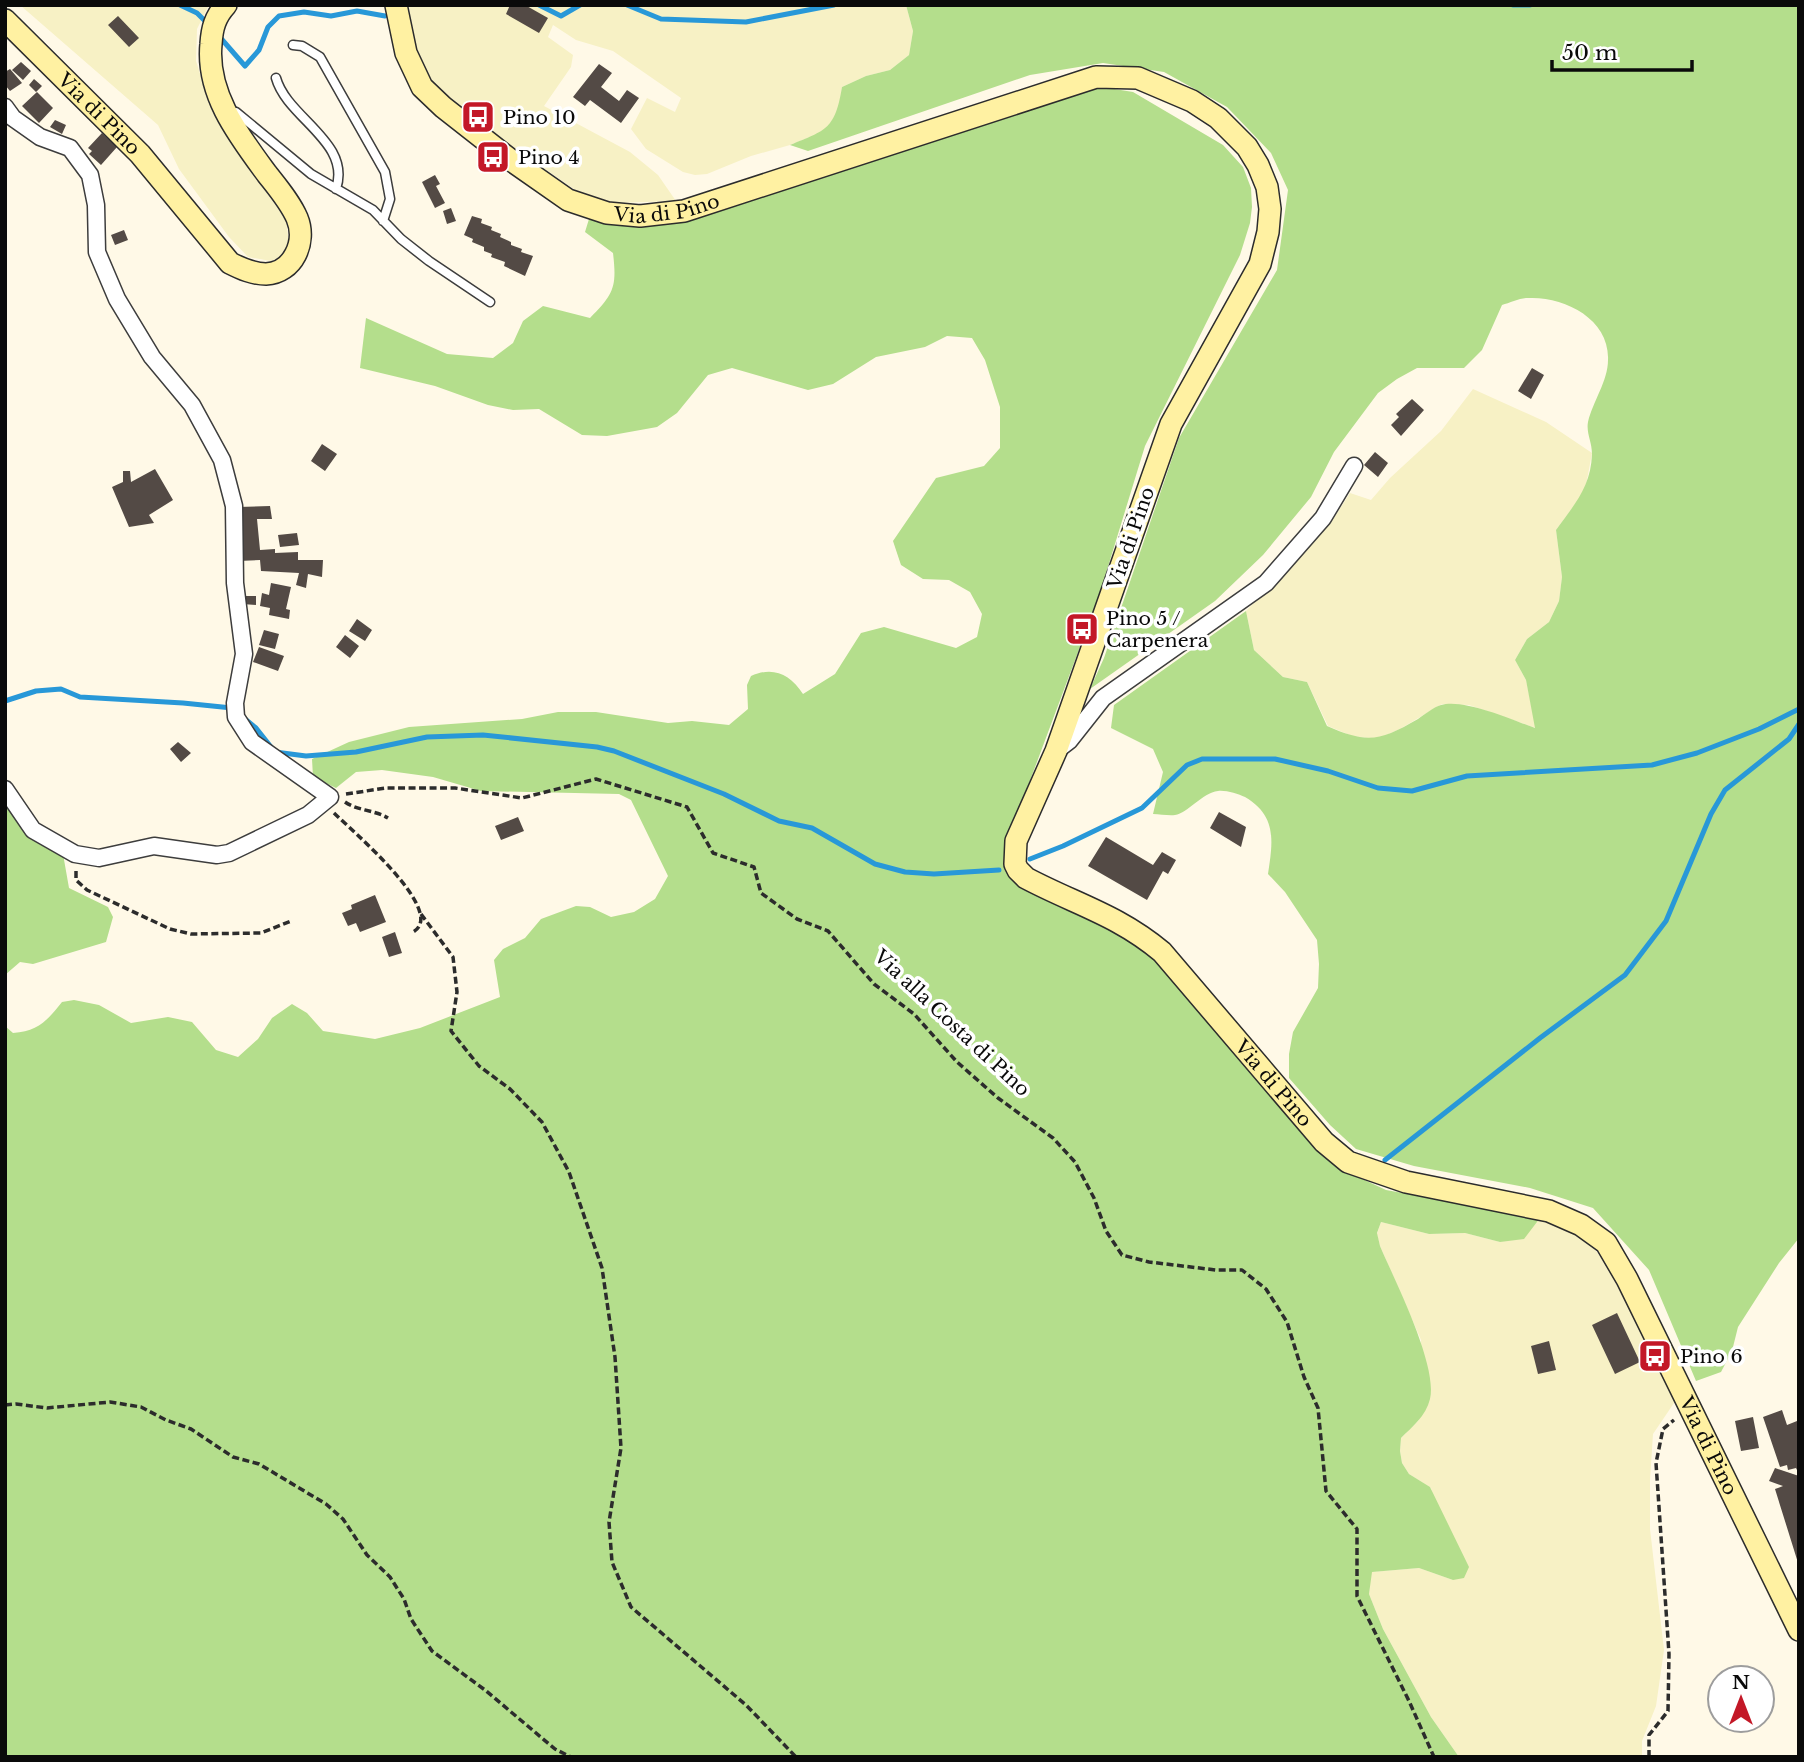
<svg xmlns="http://www.w3.org/2000/svg" width="1804" height="1762" font-family="'Libre Baskerville',serif">
	<style>
		.farmland { fill: #f7f1c5 }
		.forest { fill: #b4de8c }
		.lines { fill: none; stroke-linecap: round; stroke-linejoin: round }
		.stream { stroke: #2898d8; stroke-width: 5 }
		.building { fill: #534a45 }
		.lane-casing { stroke: #3d3d3d; stroke-width: 11 }
		.street-casing { stroke: #3d3d3d; stroke-width: 19 }
		.secondary-casing { stroke: #2c2c2c; stroke-width: 24 }
		.path { stroke: #2c2c2c; stroke-width: 3.5; stroke-dasharray: 7 3.5; stroke-linecap: butt }
		.lane { stroke: #fff; stroke-width: 8 }
		.street { stroke: #fff; stroke-width: 16 }
		.secondary { stroke: #fff1a2; stroke-width: 21 }
		.labels { text-anchor: middle; dominant-baseline: central; stroke-width: 7; stroke-linejoin: round; paint-order: stroke }
		.street-label { font-size: 19px; fill: #0a0a0a; stroke: #fff }
		.poi-label { font-size: 19px; fill: #0a0a0a; stroke: #fff; text-anchor: start }
	</style>
	<rect width="100%" height="100%" fill="#fff9e7"/>
	<path class="farmland" d="M20,5H209L197,29L196,61L209,102L234,147L286,220L289,243L282,256L271,261L248,257L229,237L179,169L158,125Z
		M409,5H906L913,31L909,55L890,70L866,76L842,87L839,110L825,131L790,145L751,156L707,174L695,175L683,172L646,149L631,129L647,98L675,112L681,98L613,51L576,40L553,25L548,37L573,55L571,67L544,106L630,152L658,175L676,201L615,203L581,194L454,106L429,78L412,36Z
		M1473,389L1546,422L1592,453L1585,491L1556,530L1562,577L1559,601L1549,622L1527,639L1515,660L1526,680L1536,728L1469,705L1442,704L1400,729L1377,739L1352,736L1328,726L1307,682L1283,677L1254,650L1246,611L1330,524L1350,493L1371,500L1390,478L1441,431Z
		M1540,1218L1578,1235L1597,1252L1623,1291L1674,1396V1403L1653,1434L1650,1480V1529L1664,1650L1656,1706L1642,1741V1757H1459L1431,1717L1383,1629L1369,1594L1371,1572L1419,1568L1453,1580L1431,1488L1409,1474L1402,1463L1400,1451L1401,1438L1419,1420L1421,1340L1380,1246L1377,1234L1381,1222L1429,1234L1465,1233L1500,1242Z"/>
	<path class="forest" d="M906,5H1799V1238L1779,1263L1738,1327L1732,1351L1721,1372L1696,1381L1649,1270L1593,1208L1530,1188L1414,1166L1356,1149L1330,1125L1289,1078V1054L1293,1032L1318,988L1319,964L1317,940L1285,892L1268,874C1273,841 1277,816 1245,797C1238,794 1226,790 1218,791C1202,793 1188,813 1175,815C1169,816 1160,814 1153,814L1163,772L1153,749L1111,728L1114,705L1246,611L1254,650L1283,677L1307,682L1327,726C1368,744 1380,741 1418,719C1425,714 1434,707 1441,705C1463,698 1513,720 1535,728L1526,680L1515,660L1527,639L1549,622L1559,601L1562,577L1556,530C1574,505 1591,487 1592,454C1592,442 1586,433 1588,422C1593,401 1608,381 1608,360C1610,319 1564,296 1528,298C1520,298 1510,303 1502,305L1482,350L1464,368H1417L1397,379L1378,393L1334,452L1311,497L1263,555L1215,601L1090,689L1104,658L1179,438L1277,270L1288,190L1271,153L1227,107L1164,72L1103,63L1030,75L808,151L790,145C827,130 835,129 842,87L866,76L890,70L909,55L913,31Z
		M1102,87L1133,92L1223,145L1243,167L1251,188L1252,207L1250,223L1240,255L1145,446L1099,596L1010,834L1006,851L1160,964L1319,1149L1358,1177L1386,1190L1540,1218L1524,1239L1500,1242L1465,1233L1429,1234L1381,1222L1377,1233L1380,1246C1394,1279 1438,1365 1430,1399C1426,1416 1412,1427 1401,1438L1400,1451L1402,1463L1409,1474L1430,1487L1469,1567L1464,1578L1453,1580L1419,1568L1372,1572L1369,1594L1383,1629L1431,1717L1459,1757H5V1026L13,1033C38,1031 47,1021 62,1002L74,1000L99,1005L131,1023L168,1017L192,1022L216,1050L238,1057L258,1039L272,1018L292,1004L307,1013L323,1031L375,1039L420,1028L500,997L494,960L503,949L525,938L541,919L576,906L590,907L611,917L634,912L655,899L668,876L631,800L619,794L481,791L433,777L382,770L356,772L336,788L313,777L312,759L349,742L409,727L522,719L558,712H596L668,723L692,721L729,725L748,709L747,685L751,676C773,666 790,674 803,694L835,674L861,633L884,627L956,648L977,637L982,614L970,592L949,580L923,579L901,565L893,541L936,478L984,466L1000,448V407L985,360L972,338L947,336L925,347L876,357L833,384L808,390L732,368L708,375L677,413L657,427L607,436L582,435L539,409L513,410L488,405L435,386L360,368L366,318L447,354L493,358L513,343L523,321L543,306L590,318C614,294 617,287 613,253L585,232L589,219L670,224L1075,89Z
		M5,802L63,854L69,888L108,907L113,917L106,942L33,964L20,962L5,975Z"/>
	<g class="lines">
		<path class="stream" d="M180,5L197,13L209,25
			M539,5L561,16L580,5
			M627,5L661,19L746,22L834,5
			M1513,5H1530
			M218,35L245,66L259,50L268,27L279,16L304,12L331,16L357,11L385,16
			M5,701L36,691L61,689L80,697L183,703L232,708
			M245,719L256,728L275,752L306,756L356,752L427,737L483,735L597,747L614,751L724,794L779,821L812,828L875,864L905,872L934,874L999,870
			M1030,859L1063,846L1142,808L1187,765L1202,759H1275L1328,771L1378,788L1412,791L1467,776L1652,765L1697,753L1759,729L1799,709
			M1385,1160L1540,1038L1625,975L1666,921L1711,814L1725,790L1789,739L1799,724"/>
	</g>
	<path class="building" d="M510,5H525L548,18L539,33L506,14Z
		M118,16L139,38L129,47L108,25Z
		M21,62L31,71L23,80L12,70Z
		M599,64L612,73L601,87L619,101L627,90L639,98L621,123L590,100L585,106L573,97Z
		M10,69L22,83L10,91L5,85V72Z
		M34,79L42,86L36,92L29,85Z
		M37,92L53,108L39,123L22,106Z
		M55,120L66,125L62,134L50,127Z
		M102,133L117,147L101,165L89,154L92,151L88,148Z
		M435,175L440,184L436,186L445,203L435,208L422,182Z
		M451,208L456,221L447,224L443,211Z
		M472,216L482,219L481,223L492,227L491,230L501,234L500,237L511,242V245L522,249L521,252L533,256L525,276L504,266L505,262L491,257L492,254L484,251V247L472,242L473,239L464,235Z
		M124,230L128,240L115,245L111,235Z
		M1532,368L1544,375L1531,399L1518,391Z
		M1412,399L1424,410L1401,436L1391,425L1399,417L1396,414Z
		M322,444L337,454L325,471L311,461Z
		M1375,452L1388,463L1378,477L1364,465Z
		M155,469L173,500L149,515L154,523L129,527L112,487L123,482V471H130L131,482Z
		M270,506L272,519H257L260,550L275,549V553L298,552V560H323L322,577L308,574L306,588L296,585L299,573L261,571L260,560L238,561V507Z
		M297,533L299,545L280,547L278,535Z
		M271,583L291,587L286,609L290,610L289,619L269,615L270,608L260,606L262,593L269,595Z
		M242,596H256V605L242,604Z
		M357,619L372,630L365,641L349,631Z
		M264,630L279,634L275,649L259,645Z
		M345,635L359,646L350,658L336,647Z
		M259,647L284,656L278,671L253,662Z
		M178,742L191,753L181,762L170,749Z
		M1219,812L1246,827L1241,847L1210,828Z
		M518,817L524,831L501,840L495,826Z
		M1106,837L1153,865L1162,852L1176,860L1168,874L1163,871L1147,900L1088,866Z
		M375,895L386,922L360,932L356,923L348,926L342,913L352,909L351,905Z
		M395,932L402,953L389,957L382,937Z
		M1617,1313L1640,1362L1615,1374L1592,1325Z
		M1549,1341L1556,1370L1538,1374L1531,1346Z
		M1782,1410L1787,1425L1797,1421L1799,1426V1474L1796,1468L1788,1470L1787,1465L1780,1467L1763,1417Z
		M1753,1417L1759,1448L1741,1451L1735,1421Z
		M1775,1468L1799,1476V1566L1775,1489L1783,1486L1769,1481Z"/>
	<g class="lines">
		<defs>
			<path id="lane" d="M293,45L302,46L320,57L385,172L390,199L383,221
				M276,78C287,118 352,142 336,189
				M232,112H236L311,174L373,210L401,239L429,261L490,302"/>
			<path id="street" d="M5,107L13,118L40,137L70,148L90,175L96,205L97,252L117,299L152,357L192,405L222,460L234,506L235,583L244,654L235,703L236,717L252,742L330,797L308,815L229,853L217,855L154,846L99,858L75,854L33,830L5,789
				M1056,751L1069,741L1103,698L1266,583L1323,518L1354,466"/>
			<g id="secondary">
				<path id="s1" d="M396,5L406,53L422,87L443,107L508,158L568,200L607,213L640,216L684,211L1096,77L1138,78L1192,101L1218,118L1247,147L1258,165L1267,187L1270,209L1268,232L1260,264L1171,424L1056,751L1016,841L1015,864L1018,870L1026,878C1075,904 1118,915 1162,952L1324,1142L1348,1162L1406,1182L1549,1211L1581,1225L1606,1243L1627,1279L1799,1630"/>
				<path id="s2" d="M5,20L140,154L230,263C242,269 253,274 266,274C293,273 307,242 297,218C290,202 278,188 267,174C239,136 206,94 211,44C212,28 215,17 226,5"/>
			</g>
		</defs>
		<use href="#lane" class="lane-casing"/>
		<use href="#street" class="street-casing"/>
		<use href="#secondary" class="secondary-casing"/>
		<path class="path" d="M346,794L386,788H455L522,798L596,779L687,807L713,853L754,867L761,893L797,919L828,931L874,984L914,1014L957,1062L998,1098L1053,1138L1075,1162L1094,1198L1106,1231L1122,1255L1149,1262L1216,1270H1242L1266,1289L1287,1322L1304,1377L1318,1408L1326,1491L1357,1529V1596L1409,1701L1434,1757
			M345,802C358,811 375,810 388,818
			M334,813C350,829 449,912 413,932
			M76,871V880L87,890L170,929L191,934L261,933L291,921
			M421,914L453,957L457,992L451,1031L479,1066L510,1089L542,1122L569,1172L602,1268L615,1357L621,1448L609,1522L612,1562L631,1607L746,1705L796,1757
			M5,1405L16,1404L47,1408L110,1402L141,1407L166,1420L191,1429L233,1457L259,1464L326,1504L343,1519L367,1555L390,1577L404,1599L411,1619L432,1651L485,1690L555,1749L571,1757
			M1649,1757V1735L1668,1711L1669,1654L1656,1463L1663,1429L1674,1420"/>
		<use href="#lane" class="lane"/>
		<use href="#street" class="street"/>
		<use href="#secondary" class="secondary"/>
	</g>
	<defs>
		<symbol id="bus-square" viewBox="-11 -11 22 22"><rect x="-9" y="-9" width="18" height="18" rx="4" fill="#c31827" stroke="#fff"/><path d="M-5-6H5V4H4V6H2V4H-2V6H-4V4H-5ZM-3.5-4V0h7V-4ZM-3.5 1.2v1.5H-2V1.2ZM2 1.2v1.5H3.5V1.2Z" fill="#fff"/></symbol>
	</defs>
	<g fill-rule="evenodd">
		<use href="#bus-square" x="459" y="98" width="38" height="38"/>
		<use href="#bus-square" x="474" y="138" width="38" height="38"/>
		<use href="#bus-square" x="1063" y="610" width="38" height="38"/>
		<use href="#bus-square" x="1636" y="1337" width="38" height="38"/>
	</g>
	<g class="labels">
		<g class="street-label">
			<text stroke="none"><textPath href="#s2" startOffset="133">Via di Pino</textPath></text>
			<text stroke="none"><textPath href="#s1" startOffset="373">Via di Pino</textPath></text>
			<text transform="translate(1131 538) rotate(-71)">Via di Pino</text>
			<text transform="translate(952 1023) rotate(43)">Via alla Costa di Pino</text>
			<text stroke="none"><textPath href="#s1" startOffset="2116">Via di Pino</textPath></text>
			<text stroke="none"><textPath href="#s1" startOffset="2725">Via di Pino</textPath></text>
		</g>
		<g class="poi-label">
			<text x="503" y="117">Pino 10</text>
			<text x="518" y="157">Pino 4</text>
			<text x="1106" y="618">Pino 5 /<tspan x="1106" dy="22">Carpenera</tspan></text>
			<text x="1680" y="1356">Pino 6</text>
		</g>
	</g>
	<rect width="1804" height="1762" fill="none" stroke="#0a0a0a" stroke-width="14"/>
	<g transform="translate(1741 1699)"><circle r="33" fill="#ffffff" stroke="#9d9d9d" stroke-width="2"/>
	<path d="M0-5L12 26L0 18L-12 26Z" fill="#c31827"/>
	<text y="-10" font-size="19" font-weight="bold" text-anchor="middle" fill="#0a0a0a">N</text>
	</g>
	<path d="M1552 60v10h140v-10" fill="none" stroke="#0a0a0a" stroke-width="3.5"/>
	<text x="1562" y="60" font-size="21" fill="#0a0a0a" stroke="#ffffff" stroke-width="5" paint-order="stroke">50 m</text>
</svg>
